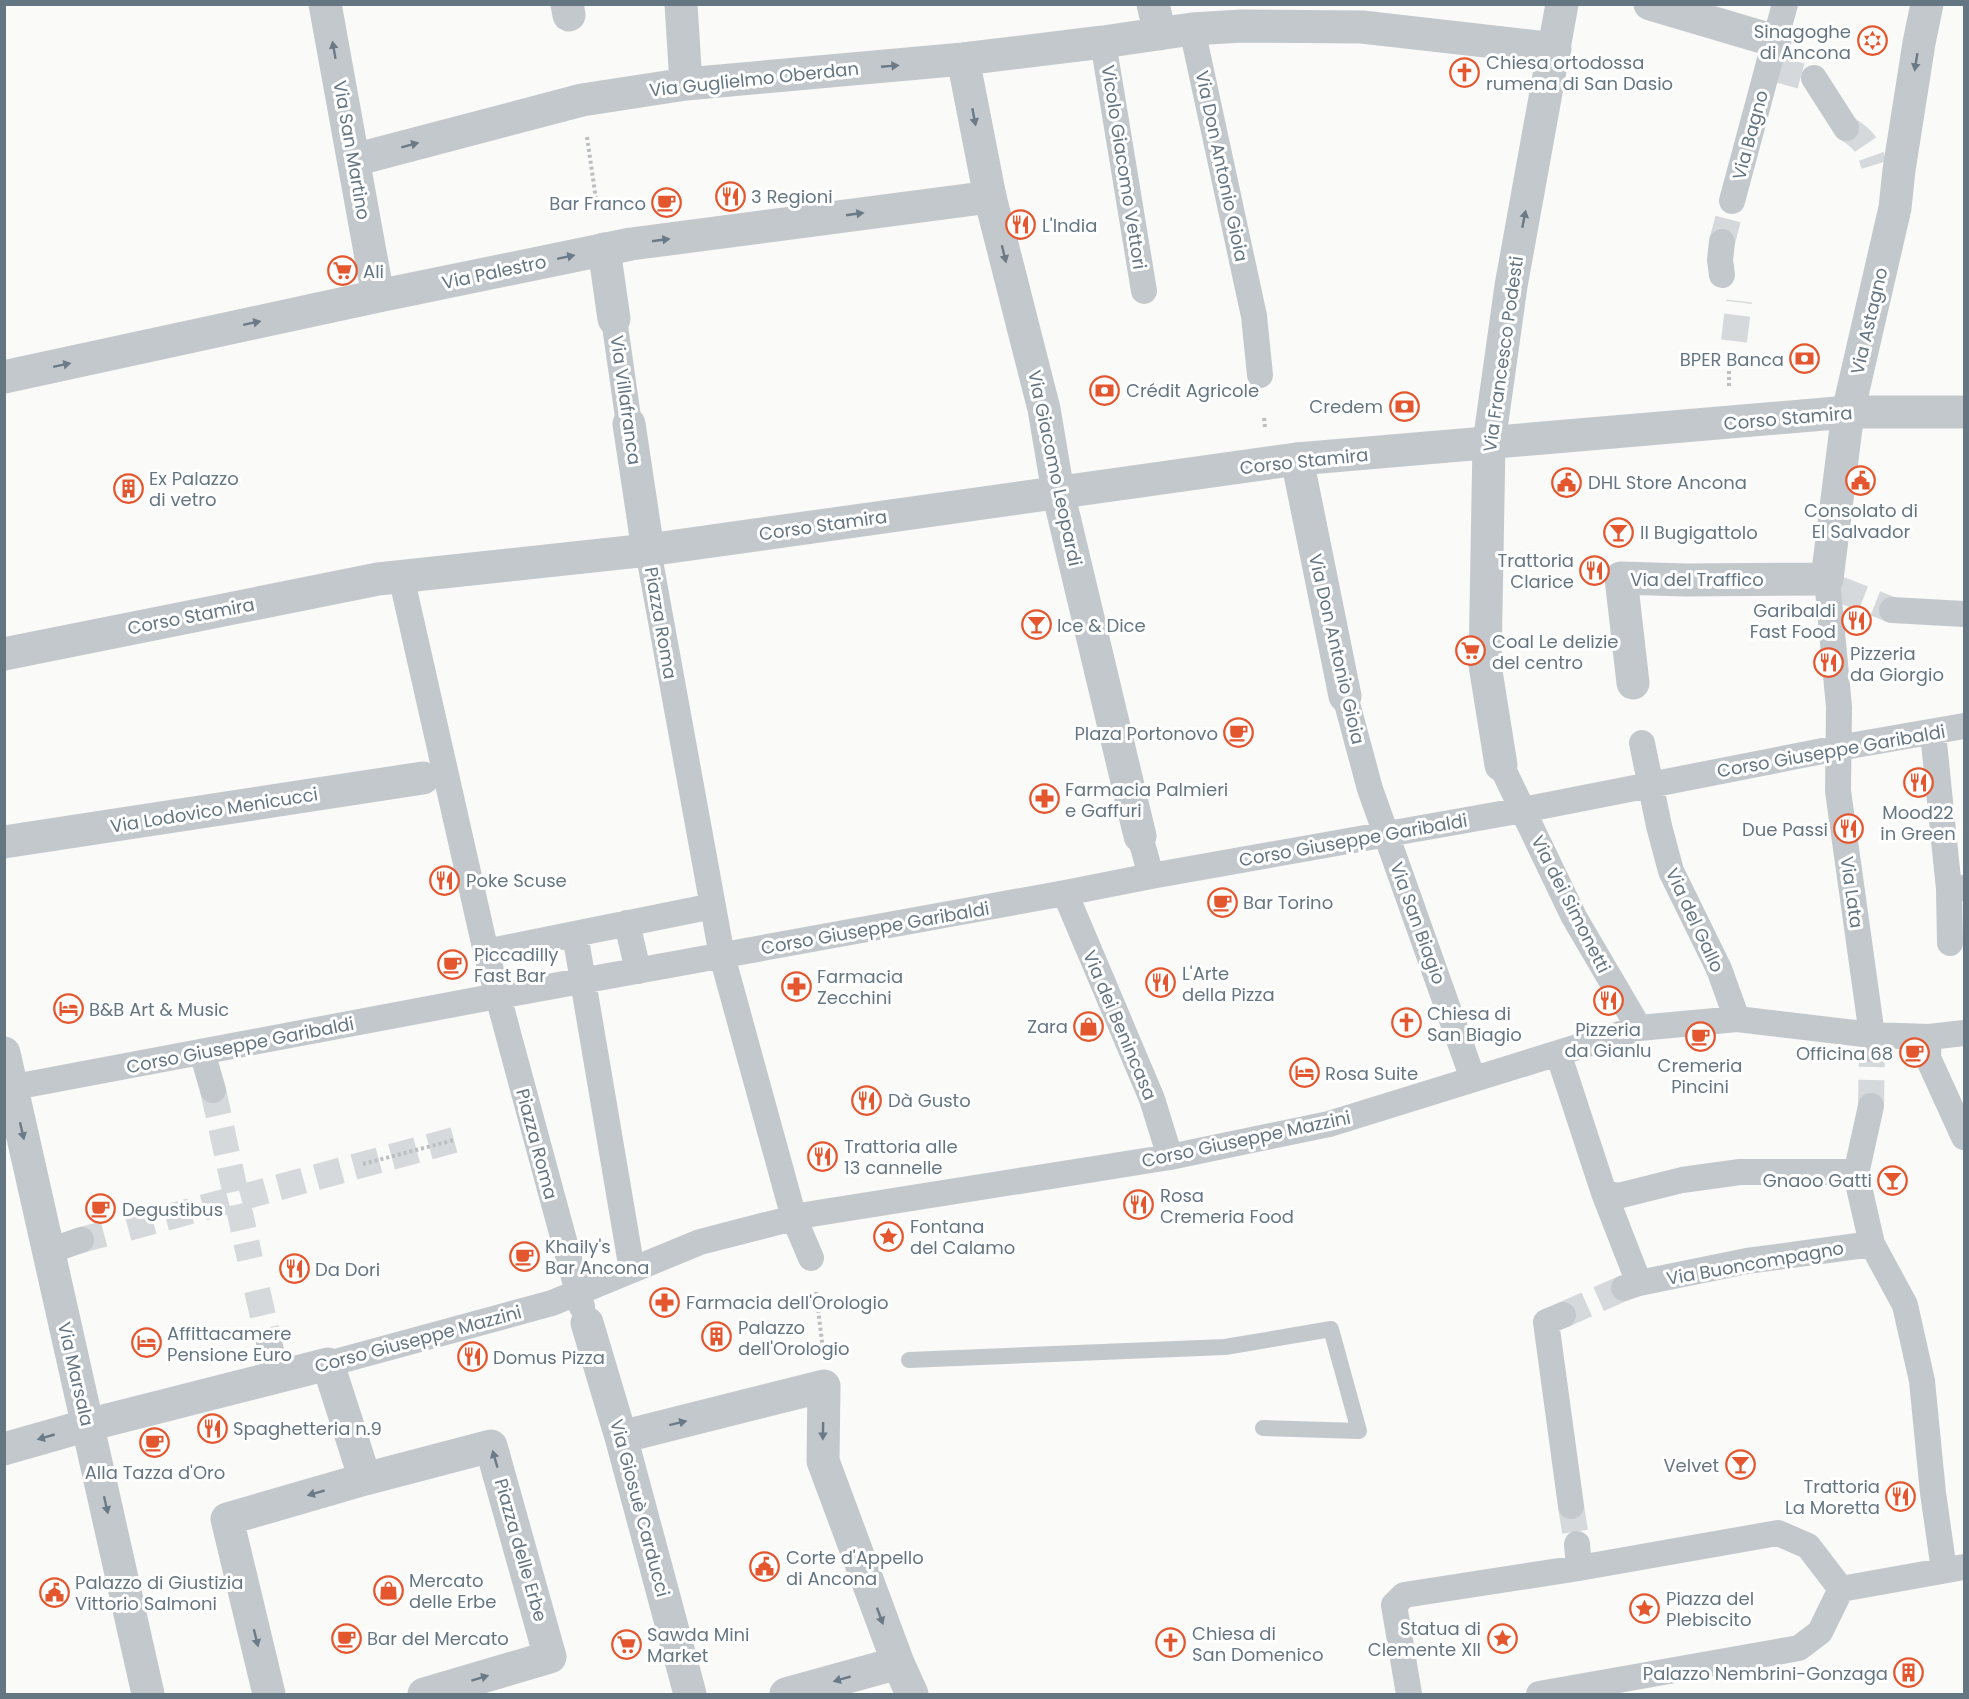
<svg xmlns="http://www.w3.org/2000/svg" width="1969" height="1699" font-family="Poppins,sans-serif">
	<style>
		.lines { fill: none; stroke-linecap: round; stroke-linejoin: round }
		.pedestrian-tunnel { stroke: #d5d9db; stroke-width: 26; stroke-dasharray: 26 13; stroke-linecap: butt }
		.path { stroke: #bbbfc2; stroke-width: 4; stroke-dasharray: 3 3; stroke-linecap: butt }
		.service { stroke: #c3c8cc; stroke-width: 16 }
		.pedestrian { stroke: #c3c8cc; stroke-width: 26 }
		.minor { stroke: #c3c8cc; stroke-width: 33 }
		.tertiary { stroke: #c3c8cc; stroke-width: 33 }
		.oneway { fill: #6a7a87 }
		.labels { text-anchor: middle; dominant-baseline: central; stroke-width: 6; stroke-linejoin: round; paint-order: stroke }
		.poi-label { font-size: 18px; fill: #657683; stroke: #fff; text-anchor: start }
		.street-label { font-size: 18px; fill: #657683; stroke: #fff }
	</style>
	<rect width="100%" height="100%" fill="#fafaf8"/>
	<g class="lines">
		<path class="pedestrian-tunnel" d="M1776,69L1805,77
			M1846,128C1864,139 1868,145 1874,165
			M1722,242L1728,219
			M1734,341L1739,301
			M1839,589L1892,610
			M213,1090L250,1259
			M1871,1106L1872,1049
			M128,1228L454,1140
			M81,1240L104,1234
			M257,1290L269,1342
			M1563,1315L1624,1288
			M1571,1506L1577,1544"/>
		<path class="path" d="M587,137L598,213
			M1729,386V366
			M1264,418L1265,427
			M363,1164L454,1140
			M816,1292L823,1350"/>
		<path class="service" d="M909,1360L1225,1347L1331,1329L1359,1431L1263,1428"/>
		<path class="pedestrian" d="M1192,29L1254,316L1260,375
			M1103,42L1144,291
			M1814,78L1846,128
			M1732,201L1785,4
			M1722,275L1720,260L1722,242
			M614,319L629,424
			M648,550L722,956L794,1218L811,1258
			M401,576L486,952L582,1307
			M1827,579L1839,707L1838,791L1872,1035V1049
			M1892,610L1964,614
			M1345,696L1370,789L1473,1079
			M1933,733L1949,889L1964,888
			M1642,743L1659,826L1671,871L1719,969L1737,1019
			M1501,765L1574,917L1639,1028
			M1140,836L1151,876
			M1949,889L1950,943
			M1065,893L1152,1099L1170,1157
			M627,923L638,971
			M575,934L632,1270
			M486,952L713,906
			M1929,1037L1928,1058L1964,1137
			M202,1052L213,1090
			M1558,1053L1604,1193L1639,1283
			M4,1089L476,1000L1065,893L1151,876L1523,810L1838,748L1964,726
			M1871,1106L1856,1174L1872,1244L1905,1305L1922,1381L1933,1493L1944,1570
			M1604,1193L1618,1196L1682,1180L1740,1172H1847L1856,1174
			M49,1251L81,1240
			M1624,1288L1639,1283L1747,1261L1872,1244
			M1563,1315L1546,1322L1571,1506
			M269,1342L277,1377
			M328,1364L552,1303L700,1242L805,1215L1170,1157L1329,1124L1639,1028L1737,1019L1872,1035L1929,1037L1964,1033
			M1577,1544L1579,1568
			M1409,1694L1394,1605L1404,1595L1579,1568L1778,1533L1808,1546L1841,1589
			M1539,1694L1799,1648L1820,1632L1841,1589L1964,1567"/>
		<path class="minor" d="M567,4L569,15
			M681,4L686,84
			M1153,4L1160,34
			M1650,4L1775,41
			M963,59L990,197
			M354,160L582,100L686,84L963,59L1103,42L1192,29L1242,26L1362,27L1555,49
			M604,249L614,319
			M629,424L648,550
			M1297,459L1345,696
			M1058,492L1140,836
			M1633,683L1621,578L1685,580L1827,579L1848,412L1895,208L1899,170L1919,43L1927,4
			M1501,765L1485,665L1489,443L1511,286L1562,4
			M4,842L423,778
			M4,1053L148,1694
			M587,1323L621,1437L690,1694
			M621,1437L824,1386L823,1461L898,1663L912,1694
			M4,1449L88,1425L328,1364L365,1479
			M269,1694L227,1519L365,1479L491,1446L550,1657L424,1694
			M786,1694L898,1663"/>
		<path class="tertiary" d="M325,4L378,296
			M4,377L378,296L631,244L990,197L1044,409L1058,492
			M4,654L378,579L648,550L1297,459L1848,412H1964"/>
	</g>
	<defs><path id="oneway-solid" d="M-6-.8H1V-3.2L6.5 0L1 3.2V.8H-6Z" transform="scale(1.5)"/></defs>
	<g class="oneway">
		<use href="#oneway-solid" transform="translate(334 50) rotate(-100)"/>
		<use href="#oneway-solid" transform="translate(1916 62) rotate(99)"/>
		<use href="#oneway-solid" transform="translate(890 66) rotate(-5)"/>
		<use href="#oneway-solid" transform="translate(974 117) rotate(79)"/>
		<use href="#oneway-solid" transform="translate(410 145) rotate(-15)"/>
		<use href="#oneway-solid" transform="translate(855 214) rotate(-8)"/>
		<use href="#oneway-solid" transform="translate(1524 219) rotate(-79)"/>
		<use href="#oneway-solid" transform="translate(661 240) rotate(-8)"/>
		<use href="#oneway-solid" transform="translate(1004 254) rotate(76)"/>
		<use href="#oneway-solid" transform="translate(566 257) rotate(-12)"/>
		<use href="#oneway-solid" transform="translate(252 323) rotate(-12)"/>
		<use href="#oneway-solid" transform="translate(62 365) rotate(-12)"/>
		<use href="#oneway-solid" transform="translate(22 1131) rotate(77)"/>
		<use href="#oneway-solid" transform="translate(678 1423) rotate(-14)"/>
		<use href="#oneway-solid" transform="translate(823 1431) rotate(91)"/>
		<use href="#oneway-solid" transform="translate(46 1437) rotate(164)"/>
		<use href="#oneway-solid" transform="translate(495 1459) rotate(-106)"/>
		<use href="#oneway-solid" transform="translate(316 1493) rotate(164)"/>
		<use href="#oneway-solid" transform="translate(106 1505) rotate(77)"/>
		<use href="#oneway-solid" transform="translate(880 1616) rotate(70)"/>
		<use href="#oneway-solid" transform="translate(256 1638) rotate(76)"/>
		<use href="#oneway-solid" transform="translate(480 1678) rotate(-17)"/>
		<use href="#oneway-solid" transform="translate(842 1679) rotate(164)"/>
	</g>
	<defs>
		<symbol id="synagogue-ring" viewBox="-11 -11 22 22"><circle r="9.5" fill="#fff" stroke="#e4572e" stroke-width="1.5"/><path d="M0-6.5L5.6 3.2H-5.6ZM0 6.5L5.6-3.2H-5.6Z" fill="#e4572e"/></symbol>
		<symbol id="church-ring" viewBox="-11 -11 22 22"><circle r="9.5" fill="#fff" stroke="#e4572e" stroke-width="1.5"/><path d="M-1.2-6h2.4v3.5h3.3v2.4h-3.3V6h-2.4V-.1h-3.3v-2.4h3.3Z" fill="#e4572e"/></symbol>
		<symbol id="restaurant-ring" viewBox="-11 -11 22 22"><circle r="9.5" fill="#fff" stroke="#e4572e" stroke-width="1.5"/><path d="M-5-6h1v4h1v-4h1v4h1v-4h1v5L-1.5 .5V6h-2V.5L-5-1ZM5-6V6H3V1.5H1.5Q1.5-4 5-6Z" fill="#e4572e"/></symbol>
		<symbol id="cafe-ring" viewBox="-11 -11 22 22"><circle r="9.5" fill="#fff" stroke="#e4572e" stroke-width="1.5"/><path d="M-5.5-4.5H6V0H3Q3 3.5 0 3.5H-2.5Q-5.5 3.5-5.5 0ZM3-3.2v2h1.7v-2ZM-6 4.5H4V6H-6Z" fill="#e4572e"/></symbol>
		<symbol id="supermarket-ring" viewBox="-11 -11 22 22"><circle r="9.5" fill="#fff" stroke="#e4572e" stroke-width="1.5"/><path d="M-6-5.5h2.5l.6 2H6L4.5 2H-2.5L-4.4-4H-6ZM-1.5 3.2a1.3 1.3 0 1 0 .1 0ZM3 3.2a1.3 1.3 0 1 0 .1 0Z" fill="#e4572e"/></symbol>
		<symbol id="bank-ring" viewBox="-11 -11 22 22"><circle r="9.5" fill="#fff" stroke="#e4572e" stroke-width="1.5"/><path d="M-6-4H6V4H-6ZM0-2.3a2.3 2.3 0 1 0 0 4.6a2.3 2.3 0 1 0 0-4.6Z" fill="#e4572e"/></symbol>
		<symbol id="civic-ring" viewBox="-11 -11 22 22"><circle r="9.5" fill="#fff" stroke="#e4572e" stroke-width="1.5"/><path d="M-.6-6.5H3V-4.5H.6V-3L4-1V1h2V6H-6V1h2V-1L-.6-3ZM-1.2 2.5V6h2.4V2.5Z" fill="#e4572e"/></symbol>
		<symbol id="building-ring" viewBox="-11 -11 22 22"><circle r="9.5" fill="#fff" stroke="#e4572e" stroke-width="1.5"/><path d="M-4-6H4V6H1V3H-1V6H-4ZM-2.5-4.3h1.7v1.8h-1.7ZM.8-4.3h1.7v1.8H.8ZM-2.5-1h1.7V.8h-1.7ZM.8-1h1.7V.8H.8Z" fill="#e4572e"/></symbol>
		<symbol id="bar-ring" viewBox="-11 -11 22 22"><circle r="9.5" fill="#fff" stroke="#e4572e" stroke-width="1.5"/><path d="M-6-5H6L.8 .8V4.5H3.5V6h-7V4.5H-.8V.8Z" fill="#e4572e"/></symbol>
		<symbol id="pharmacy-ring" viewBox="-11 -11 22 22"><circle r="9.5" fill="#fff" stroke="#e4572e" stroke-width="1.5"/><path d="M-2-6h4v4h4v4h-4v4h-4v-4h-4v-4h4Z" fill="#e4572e"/></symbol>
		<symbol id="hotel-ring" viewBox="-11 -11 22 22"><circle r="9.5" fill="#fff" stroke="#e4572e" stroke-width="1.5"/><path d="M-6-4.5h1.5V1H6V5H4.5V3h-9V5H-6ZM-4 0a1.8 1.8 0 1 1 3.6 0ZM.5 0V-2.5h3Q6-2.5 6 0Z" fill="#e4572e"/></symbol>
		<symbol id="shop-ring" viewBox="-11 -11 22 22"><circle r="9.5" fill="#fff" stroke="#e4572e" stroke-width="1.5"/><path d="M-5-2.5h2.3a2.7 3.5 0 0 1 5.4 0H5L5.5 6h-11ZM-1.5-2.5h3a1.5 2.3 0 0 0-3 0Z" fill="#e4572e"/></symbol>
		<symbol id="sight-ring" viewBox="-11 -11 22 22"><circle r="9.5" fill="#fff" stroke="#e4572e" stroke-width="1.5"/><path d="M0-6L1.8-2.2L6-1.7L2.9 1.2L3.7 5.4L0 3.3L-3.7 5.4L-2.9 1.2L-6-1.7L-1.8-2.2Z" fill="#e4572e"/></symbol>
	</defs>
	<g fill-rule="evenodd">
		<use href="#synagogue-ring" x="1856" y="24" width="33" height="33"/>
		<use href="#church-ring" x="1448" y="56" width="33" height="33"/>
		<use href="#restaurant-ring" x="714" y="180" width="33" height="33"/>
		<use href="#cafe-ring" x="650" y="186" width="33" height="33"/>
		<use href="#restaurant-ring" x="1004" y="208" width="33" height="33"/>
		<use href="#supermarket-ring" x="326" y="254" width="33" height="33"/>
		<use href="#bank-ring" x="1788" y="342" width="33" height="33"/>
		<use href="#bank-ring" x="1088" y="374" width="33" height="33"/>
		<use href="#bank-ring" x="1388" y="390" width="33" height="33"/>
		<use href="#civic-ring" x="1844" y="464" width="33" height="33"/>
		<use href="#civic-ring" x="1550" y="466" width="33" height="33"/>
		<use href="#building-ring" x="112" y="472" width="33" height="33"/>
		<use href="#bar-ring" x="1602" y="516" width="33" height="33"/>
		<use href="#restaurant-ring" x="1578" y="554" width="33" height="33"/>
		<use href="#restaurant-ring" x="1840" y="604" width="33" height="33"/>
		<use href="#bar-ring" x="1020" y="608" width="33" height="33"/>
		<use href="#supermarket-ring" x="1454" y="634" width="33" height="33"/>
		<use href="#restaurant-ring" x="1812" y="646" width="33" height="33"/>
		<use href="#cafe-ring" x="1222" y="716" width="33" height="33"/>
		<use href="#restaurant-ring" x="1902" y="766" width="33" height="33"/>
		<use href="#pharmacy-ring" x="1028" y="782" width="33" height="33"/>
		<use href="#restaurant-ring" x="1832" y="812" width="33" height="33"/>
		<use href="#restaurant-ring" x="428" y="864" width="33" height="33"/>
		<use href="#cafe-ring" x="1206" y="886" width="33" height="33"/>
		<use href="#cafe-ring" x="436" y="948" width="33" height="33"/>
		<use href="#restaurant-ring" x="1144" y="966" width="33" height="33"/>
		<use href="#pharmacy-ring" x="780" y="970" width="33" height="33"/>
		<use href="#restaurant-ring" x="1592" y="984" width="33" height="33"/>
		<use href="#hotel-ring" x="52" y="992" width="33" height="33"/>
		<use href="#church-ring" x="1390" y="1006" width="33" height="33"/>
		<use href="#shop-ring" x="1072" y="1010" width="33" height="33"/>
		<use href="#cafe-ring" x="1684" y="1020" width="33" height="33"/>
		<use href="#cafe-ring" x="1898" y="1036" width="33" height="33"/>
		<use href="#hotel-ring" x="1288" y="1056" width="33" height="33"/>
		<use href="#restaurant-ring" x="850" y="1084" width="33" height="33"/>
		<use href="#restaurant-ring" x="806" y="1140" width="33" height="33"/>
		<use href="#bar-ring" x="1876" y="1164" width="33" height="33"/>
		<use href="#restaurant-ring" x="1122" y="1188" width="33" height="33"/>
		<use href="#cafe-ring" x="84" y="1192" width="33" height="33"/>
		<use href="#sight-ring" x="872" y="1220" width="33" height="33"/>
		<use href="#cafe-ring" x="508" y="1240" width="33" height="33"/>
		<use href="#restaurant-ring" x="278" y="1252" width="33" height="33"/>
		<use href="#pharmacy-ring" x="648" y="1286" width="33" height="33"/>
		<use href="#building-ring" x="700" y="1320" width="33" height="33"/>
		<use href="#hotel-ring" x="130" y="1326" width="33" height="33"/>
		<use href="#restaurant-ring" x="456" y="1340" width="33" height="33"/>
		<use href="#restaurant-ring" x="196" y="1412" width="33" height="33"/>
		<use href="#cafe-ring" x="138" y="1426" width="33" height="33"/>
		<use href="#bar-ring" x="1724" y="1448" width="33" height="33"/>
		<use href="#restaurant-ring" x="1884" y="1480" width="33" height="33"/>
		<use href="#civic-ring" x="748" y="1550" width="33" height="33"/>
		<use href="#shop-ring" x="372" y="1574" width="33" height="33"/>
		<use href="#civic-ring" x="38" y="1576" width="33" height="33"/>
		<use href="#sight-ring" x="1628" y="1592" width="33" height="33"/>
		<use href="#cafe-ring" x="330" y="1622" width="33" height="33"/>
		<use href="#sight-ring" x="1486" y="1622" width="33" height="33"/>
		<use href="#church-ring" x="1154" y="1626" width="33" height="33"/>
		<use href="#supermarket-ring" x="610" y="1628" width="33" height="33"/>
		<use href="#building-ring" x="1892" y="1656" width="33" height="33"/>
	</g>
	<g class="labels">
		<g class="poi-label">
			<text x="1851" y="31" text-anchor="end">Sinagoghe<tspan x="1851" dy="21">di Ancona</tspan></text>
			<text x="1486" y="62">Chiesa ortodossa<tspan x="1486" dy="21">rumena di San Dasio</tspan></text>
			<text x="751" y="196">3 Regioni</text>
			<text x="646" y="203" text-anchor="end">Bar Franco</text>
			<text x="1042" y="225">L'India</text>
			<text x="363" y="271">Ali</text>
			<text x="1784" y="359" text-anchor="end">BPER Banca</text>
			<text x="1126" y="390">Crédit Agricole</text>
			<text x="1383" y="406" text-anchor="end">Credem</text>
			<text x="149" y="478">Ex Palazzo<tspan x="149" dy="21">di vetro</tspan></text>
			<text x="1588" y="482">DHL Store Ancona</text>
			<text x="1861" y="510" text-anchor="middle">Consolato di<tspan x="1861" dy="21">El Salvador</tspan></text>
			<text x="1640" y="532">Il Bugigattolo</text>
			<text x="1574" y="560" text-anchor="end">Trattoria<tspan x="1574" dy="21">Clarice</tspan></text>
			<text x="1836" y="610" text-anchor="end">Garibaldi<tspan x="1836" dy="21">Fast Food</tspan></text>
			<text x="1057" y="625">Ice &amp; Dice</text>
			<text x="1492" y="641">Coal Le delizie<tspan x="1492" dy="21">del centro</tspan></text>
			<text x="1850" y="653">Pizzeria<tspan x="1850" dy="21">da Giorgio</tspan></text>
			<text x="1218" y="733" text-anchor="end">Plaza Portonovo</text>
			<text x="1065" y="789">Farmacia Palmieri<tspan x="1065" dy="21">e Gaffuri</tspan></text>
			<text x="1918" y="812" text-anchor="middle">Mood22<tspan x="1918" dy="21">in Green</tspan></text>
			<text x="1828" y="829" text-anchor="end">Due Passi</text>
			<text x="466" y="880">Poke Scuse</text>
			<text x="1243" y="902">Bar Torino</text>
			<text x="474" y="954">Piccadilly<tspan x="474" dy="21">Fast Bar</tspan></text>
			<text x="1182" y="973">L'Arte<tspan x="1182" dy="21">della Pizza</tspan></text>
			<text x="817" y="976">Farmacia<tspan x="817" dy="21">Zecchini</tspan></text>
			<text x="89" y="1009">B&amp;B Art &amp; Music</text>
			<text x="1427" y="1013">Chiesa di<tspan x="1427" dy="21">San Biagio</tspan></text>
			<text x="1068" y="1026" text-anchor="end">Zara</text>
			<text x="1608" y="1029" text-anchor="middle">Pizzeria<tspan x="1608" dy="21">da Gianlu</tspan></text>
			<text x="1893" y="1053" text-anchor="end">Officina 68</text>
			<text x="1700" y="1065" text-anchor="middle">Cremeria<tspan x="1700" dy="21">Pincini</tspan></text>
			<text x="1325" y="1073">Rosa Suite</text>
			<text x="888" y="1100">Dà Gusto</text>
			<text x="844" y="1146">Trattoria alle<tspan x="844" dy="21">13 cannelle</tspan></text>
			<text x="1872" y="1180" text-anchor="end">Gnaoo Gatti</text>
			<text x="1160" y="1195">Rosa<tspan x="1160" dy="21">Cremeria Food</tspan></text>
			<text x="122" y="1209">Degustibus</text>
			<text x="910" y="1226">Fontana<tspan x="910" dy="21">del Calamo</tspan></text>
			<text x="545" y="1246">Khaily's<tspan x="545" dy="21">Bar Ancona</tspan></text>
			<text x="315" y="1269">Da Dori</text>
			<text x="686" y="1302">Farmacia dell'Orologio</text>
			<text x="738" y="1327">Palazzo<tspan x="738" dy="21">dell'Orologio</tspan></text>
			<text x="167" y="1333">Affittacamere<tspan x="167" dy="21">Pensione Euro</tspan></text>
			<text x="493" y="1357">Domus Pizza</text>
			<text x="233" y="1428">Spaghetteria n.9</text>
			<text x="1719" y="1465" text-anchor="end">Velvet</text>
			<text x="155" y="1472" text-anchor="middle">Alla Tazza d'Oro</text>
			<text x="1880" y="1486" text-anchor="end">Trattoria<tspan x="1880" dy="21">La Moretta</tspan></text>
			<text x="786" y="1557">Corte d'Appello<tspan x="786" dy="21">di Ancona</tspan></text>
			<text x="409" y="1580">Mercato<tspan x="409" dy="21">delle Erbe</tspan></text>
			<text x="75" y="1582">Palazzo di Giustizia<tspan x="75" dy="21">Vittorio Salmoni</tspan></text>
			<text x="1666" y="1598">Piazza del<tspan x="1666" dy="21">Plebiscito</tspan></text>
			<text x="1481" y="1628" text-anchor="end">Statua di<tspan x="1481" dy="21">Clemente XII</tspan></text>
			<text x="1192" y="1633">Chiesa di<tspan x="1192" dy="21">San Domenico</tspan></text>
			<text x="647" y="1634">Sawda Mini<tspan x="647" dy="21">Market</tspan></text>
			<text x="367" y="1638">Bar del Mercato</text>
			<text x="1888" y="1673" text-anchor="end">Palazzo Nembrini-Gonzaga</text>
		</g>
		<g class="street-label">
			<text transform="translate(754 79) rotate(-6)">Via Guglielmo Oberdan</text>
			<text transform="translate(1750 135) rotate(-75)">Via Bagno</text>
			<text transform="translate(352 150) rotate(80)">Via San Martino</text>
			<text transform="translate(1222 166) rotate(78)">Via Don Antonio Gioia</text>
			<text transform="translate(1124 167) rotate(81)">Vicolo Giacomo Vettori</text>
			<text transform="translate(494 272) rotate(-12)">Via Palestro</text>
			<text transform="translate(1869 321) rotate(-77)">Via Astagno</text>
			<text transform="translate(1503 354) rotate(-82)">Via Francesco Podesti</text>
			<text transform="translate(626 400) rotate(82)">Via Villafranca</text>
			<text transform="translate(1788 418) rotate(-5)">Corso Stamira</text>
			<text transform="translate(1304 461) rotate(-6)">Corso Stamira</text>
			<text transform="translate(1055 468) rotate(78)">Via Giacomo Leopardi</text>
			<text transform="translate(823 525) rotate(-8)">Corso Stamira</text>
			<text x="1697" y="579">Via del Traffico</text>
			<text transform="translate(191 616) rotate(-11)">Corso Stamira</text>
			<text transform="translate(661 623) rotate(80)">Piazza Roma</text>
			<text transform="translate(1337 649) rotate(77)">Via Don Antonio Gioia</text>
			<text transform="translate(1831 751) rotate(-10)">Corso Giuseppe Garibaldi</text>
			<text transform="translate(214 810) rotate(-9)">Via Lodovico Menicucci</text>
			<text transform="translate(1353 840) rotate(-10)">Corso Giuseppe Garibaldi</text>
			<text transform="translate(1852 892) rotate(82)">Via Lata</text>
			<text transform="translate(1571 904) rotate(63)">Via dei Simonetti</text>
			<text transform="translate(1695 920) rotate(65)">Via del Gallo</text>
			<text transform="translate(1418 923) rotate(70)">Via San Biagio</text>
			<text transform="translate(875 928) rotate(-10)">Corso Giuseppe Garibaldi</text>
			<text transform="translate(1120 1025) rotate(67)">Via dei Benincasa</text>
			<text transform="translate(240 1045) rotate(-11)">Corso Giuseppe Garibaldi</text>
			<text transform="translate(1246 1139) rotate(-12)">Corso Giuseppe Mazzini</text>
			<text transform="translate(537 1144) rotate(75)">Piazza Roma</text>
			<text transform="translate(1755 1263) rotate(-10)">Via Buoncompagno</text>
			<text transform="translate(418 1339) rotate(-15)">Corso Giuseppe Mazzini</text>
			<text transform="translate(76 1374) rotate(77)">Via Marsala</text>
			<text transform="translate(640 1508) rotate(75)">Via Giosuè Carducci</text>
			<text transform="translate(521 1550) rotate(74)">Piazza delle Erbe</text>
		</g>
	</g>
	<rect width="1969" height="1699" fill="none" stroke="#657683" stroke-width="12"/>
</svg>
